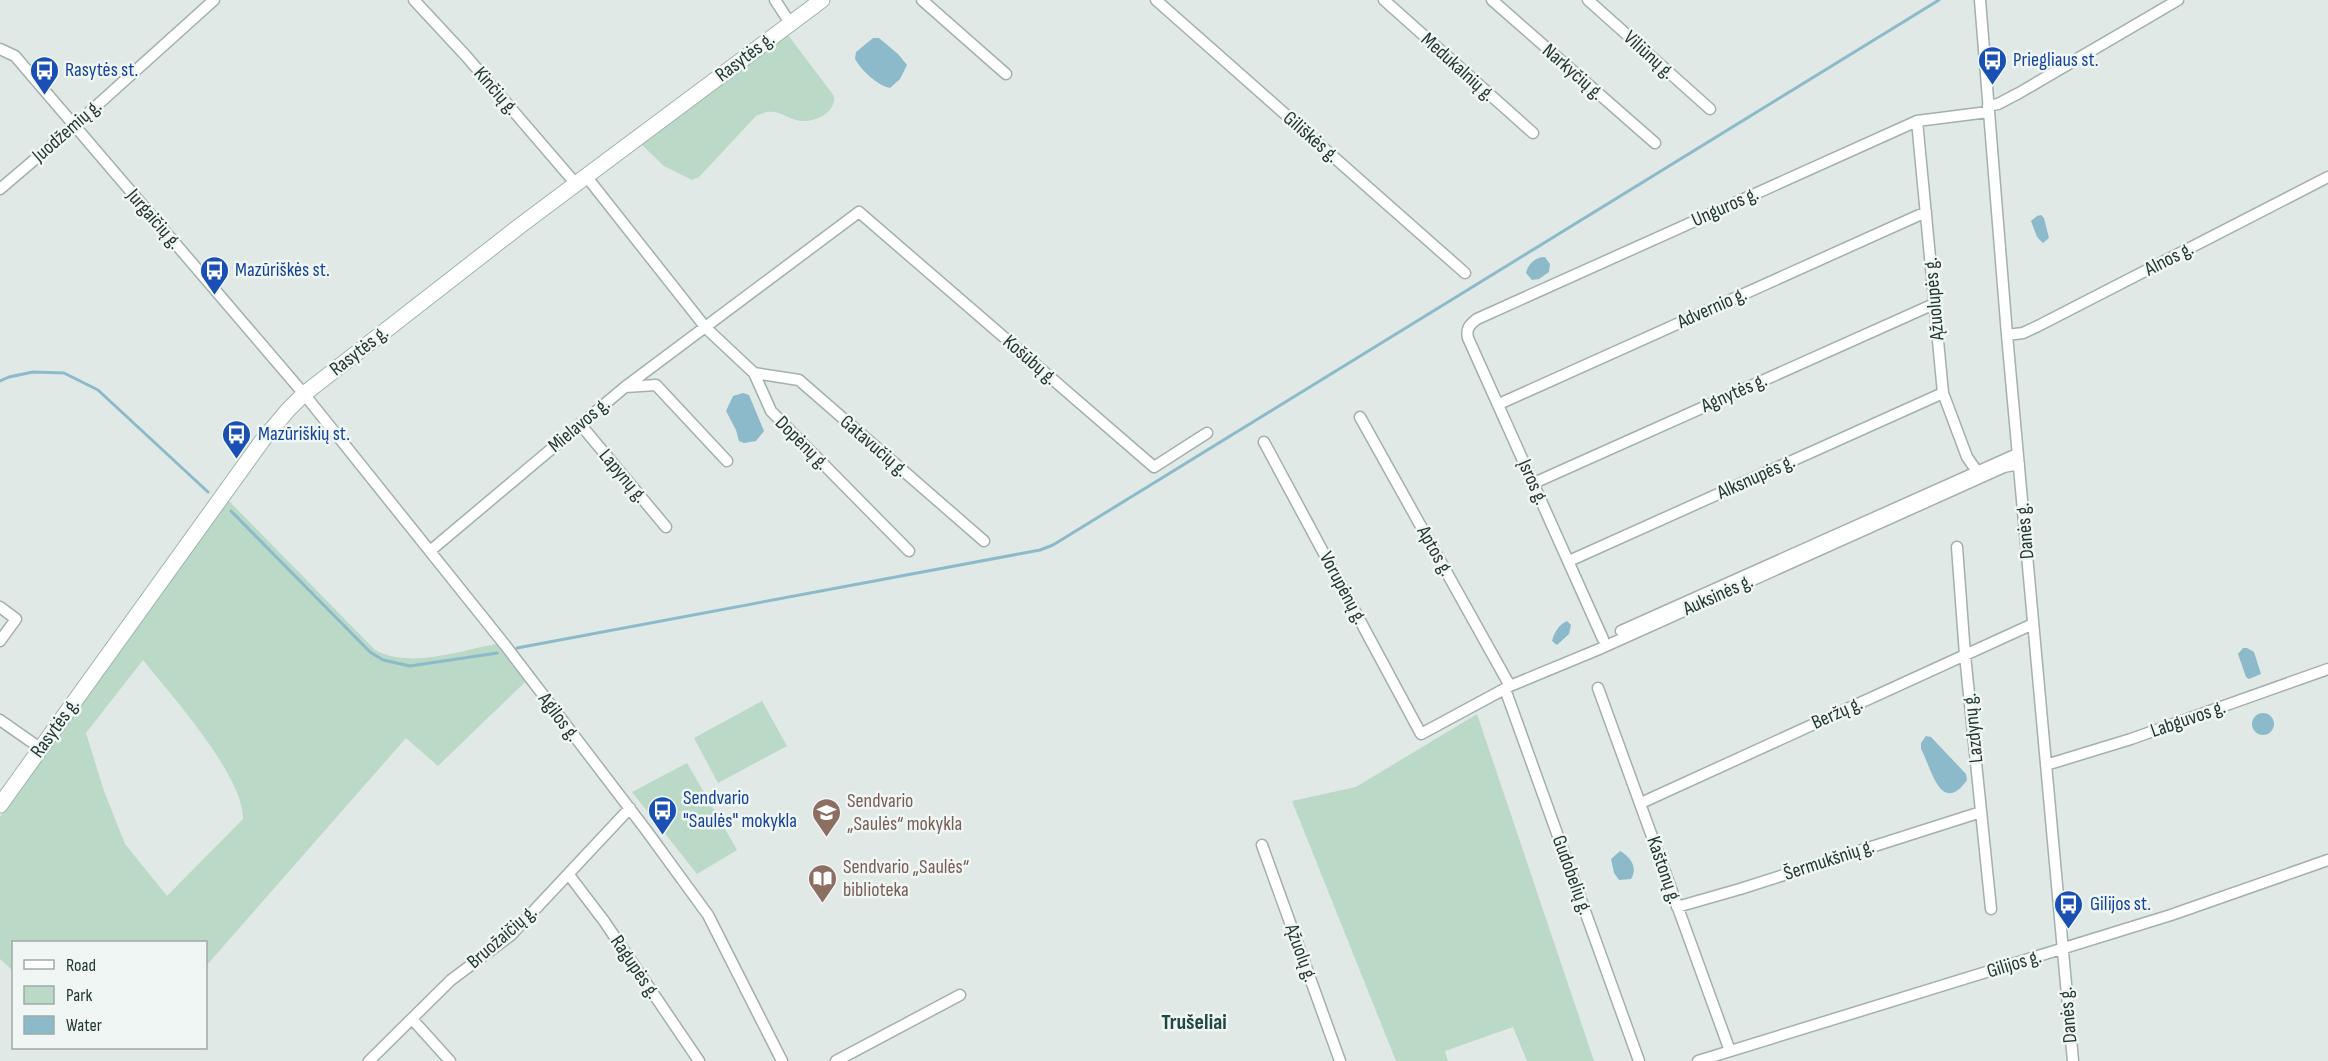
<svg xmlns="http://www.w3.org/2000/svg" width="2328" height="1061" font-family="'Sofia Sans Condensed',sans-serif">
	<style>
		.green { fill: #bad9c6; fill-rule: evenodd }
		.water { fill: #8cbaca }
		.lines { fill: none; stroke-linecap: round; stroke-linejoin: round }
		.stream { stroke: #8cbaca; stroke-width: 3 }
		.street-casing { stroke: #a3b0ad; stroke-width: 13 }
		.secondary-casing { stroke: #a0b4af; stroke-width: 17 }
		.street { stroke: #fff; stroke-width: 10 }
		.secondary { stroke: #fff; stroke-width: 15 }
		.labels { text-anchor: middle; dominant-baseline: central; stroke-width: 5; stroke-linejoin: round; paint-order: stroke }
		.street-label { font-size: 20px; fill: #223834; stroke: #f0f6f4 }
		.transit-label { font-size: 20px; fill: #164399; stroke: #f0f6f4; text-anchor: start }
		.education-label { font-size: 20px; fill: #785e54; stroke: #f0f6f4; text-anchor: start }
		.quarter-label { font-size: 22px; font-weight: bold; fill: #204843; stroke: #f0f6f4 }
	</style>
	<rect width="100%" height="100%" fill="#e0e9e6"/>
	<path class="green" d="M788,35L834,96C836,113 815,122 801,121C791,120 783,113 774,112C767,111 762,113 756,116L699,177L692,180L664,166L641,144Z
		M225,497L375,650C412,669 457,651 496,644L525,682L438,766L406,738L206,966V942H115L112,941L111,942H14L13,971L0,959V817ZM143,660C171,695 244,776 243,819L167,896L125,844L104,791L86,733Z
		M762,701L787,746L718,783L694,738Z
		M1477,714L1594,1061H1527L1513,1027L1445,1051L1448,1061H1396L1292,801L1356,787Z
		M687,763L737,850L697,874L632,792Z"/>
	<path class="water" d="M873,38H879L898,54L907,65L900,79L890,88C877,85 862,71 855,59L856,52Z
		M2041,215L2044,218L2049,238L2043,243L2037,237L2031,221L2037,216Z
		M1545,257L1550,264L1549,272L1539,279L1532,280L1526,273C1528,264 1535,257 1545,257Z
		M743,393L749,395L764,431L756,441L744,443L739,441L736,430L726,411L733,396Z
		M1567,621L1571,625L1569,634L1557,645L1552,641C1554,633 1559,624 1567,621Z
		M2243,648H2247L2254,652L2261,674L2249,679L2246,677L2238,654Z
		M2252 724a11 11 0 1 1 22 0a11 11 0 1 1-22 0Z
		M1926,736L1931,737L1966,774L1967,780C1941,817 1931,767 1921,749V743Z
		M1620,851C1631,857 1638,868 1631,879L1619,880L1614,873L1611,859Z"/>
	<g class="lines">
		<path class="stream" d="M0,381L9,377L33,372L64,373L98,390L208,492
			M231,511L370,652L383,660L410,666L497,653
			M517,648L1040,550L1053,545L1939,0"/>
		<defs>
			<path id="street" d="M414,0L466,56L576,184
				M775,0L790,23
				M922,0L1006,74
				M1156,0L1465,273
				M1384,0L1533,133
				M1492,0L1655,143
				M1588,0L1710,109
				M1980,0L2007,335L2073,1061
				M0,49L15,56L304,394L505,645L646,830L708,915L782,1061
				M1988,106L1998,104L2019,93L2178,0
				M1917,121L1943,393L1967,457L1976,470
				M586,176L706,328L754,373L771,411L909,551
				M0,189L74,126L214,0
				M2007,335L2023,333L2038,326L2328,177
				M754,373L799,380L984,541
				M625,387L859,212L1154,467L1207,433
				M1499,404L1926,212
				M1360,417L1510,686
				M580,424L666,527
				M1264,442L1421,734L1510,686L1597,650L2004,467L2019,464
				M1534,483L1934,304
				M1957,547L1965,655L1991,909
				M430,551L625,387L656,385L727,461
				M1569,561L1943,393
				M0,607L16,619L0,641
				M1621,631L2017,454
				M1603,639L1468,338C1466,329 1469,325 1477,319L1917,121L1988,112
				M1598,688L1730,1051
				M1505,689L1639,1061
				M0,720L40,748
				M2046,765L2131,739L2328,669
				M1641,803L2033,624
				M1262,845L1340,1061
				M569,875L604,921L699,1061
				M1677,907L1740,889L1981,812
				M412,1019L450,1061
				M369,1061L451,980L511,935L630,808
				M836,1061L960,995
				M1698,1061L2171,915L2328,860"/>
			<path id="secondary" d="M0,805L262,441L288,410L304,394L521,225L822,0"/>
		</defs>
		<use href="#street" class="street-casing"/>
		<use href="#secondary" class="secondary-casing"/>
		<use href="#street" class="street"/>
		<use href="#secondary" class="secondary"/>
	</g>
	<defs>
		<symbol id="bus-pin" viewBox="-11 -11 22 30"><path d="M0 17L-7.5 6A9.5 9.5 0 1 1 7.5 6Z" fill="#1a4fb4" stroke="#f0f6f4"/><path d="M-5-6H5V4H4V6H2V4H-2V6H-4V4H-5ZM-3.5-4V0h7V-4ZM-3.5 1.2v1.5H-2V1.2ZM2 1.2v1.5H3.5V1.2Z" fill="#fff"/></symbol>
		<symbol id="school-pin" viewBox="-11 -11 22 30"><path d="M0 17L-7.5 6A9.5 9.5 0 1 1 7.5 6Z" fill="#8d6e63" stroke="#f0f6f4"/><path d="M0-5L7-2L0 1L-7-2ZM-4 1L0 2.5L4 1V4Q0 6-4 4Z" fill="#fff"/></symbol>
		<symbol id="library-pin" viewBox="-11 -11 22 30"><path d="M0 17L-7.5 6A9.5 9.5 0 1 1 7.5 6Z" fill="#8d6e63" stroke="#f0f6f4"/><path d="M-6-4Q-3-5.5-.7-3.5V5Q-3 3-6 4ZM6-4Q3-5.5 .7-3.5V5Q3 3 6 4Z" fill="#fff"/></symbol>
	</defs>
	<g fill-rule="evenodd">
		<use href="#bus-pin" x="1976" y="44" width="33" height="45"/>
		<use href="#bus-pin" x="28" y="54" width="33" height="45"/>
		<use href="#bus-pin" x="198" y="254" width="33" height="45"/>
		<use href="#bus-pin" x="220" y="418" width="33" height="45"/>
		<use href="#bus-pin" x="646" y="794" width="33" height="45"/>
		<use href="#school-pin" x="810" y="796" width="33" height="45"/>
		<use href="#library-pin" x="806" y="862" width="33" height="45"/>
		<use href="#bus-pin" x="2052" y="888" width="33" height="45"/>
	</g>
	<g class="labels">
		<g class="street-label">
			<text transform="translate(1649 55) rotate(42)">Viliūnų g.</text>
			<text transform="translate(745 57) rotate(-37)">Rasytės g.</text>
			<text transform="translate(1458 67) rotate(42)">Medukalnių g.</text>
			<text transform="translate(1573 72) rotate(41)">Narkyčių g.</text>
			<text transform="translate(496 91) rotate(49)">Kinčių g.</text>
			<text transform="translate(67 131) rotate(-41)">Juodžemių g.</text>
			<text transform="translate(1311 137) rotate(41)">Giliškės g.</text>
			<text transform="translate(1725 207) rotate(-24)">Unguros g.</text>
			<text transform="translate(154 219) rotate(49)">Jurgaičių g.</text>
			<text transform="translate(2169 259) rotate(-27)">Alnos g.</text>
			<text transform="translate(1934 299) rotate(-95)">Ąžuolupės g.</text>
			<text transform="translate(1712 308) rotate(-24)">Advernio g.</text>
			<text transform="translate(359 351) rotate(-38)">Rasytės g.</text>
			<text transform="translate(1030 360) rotate(41)">Košūbų g.</text>
			<text transform="translate(1734 393) rotate(-24)">Agnytės g.</text>
			<text transform="translate(579 425) rotate(-40)">Mielavos g.</text>
			<text transform="translate(802 443) rotate(45)">Dopėnų g.</text>
			<text transform="translate(874 446) rotate(41)">Gatavučių g.</text>
			<text transform="translate(623 476) rotate(50)">Lapynų g.</text>
			<text transform="translate(1756 477) rotate(-24)">Alksnupės g.</text>
			<text transform="translate(1533 482) rotate(66)">Įsros g.</text>
			<text transform="translate(2025 531) rotate(-95)">Danės g.</text>
			<text transform="translate(1435 551) rotate(61)">Aptos g.</text>
			<text transform="translate(1343 588) rotate(62)">Vorupėnų g.</text>
			<text transform="translate(1718 595) rotate(-24)">Auksinės g.</text>
			<text transform="translate(1837 713) rotate(-24)">Beržų g.</text>
			<text transform="translate(559 717) rotate(53)">Agilos g.</text>
			<text transform="translate(2188 719) rotate(-19)">Labguvos g.</text>
			<text transform="translate(55 728) rotate(-54)">Rasytės g.</text>
			<text transform="translate(1973 728) rotate(-96)">Lazdynų g.</text>
			<text transform="translate(1829 860) rotate(-18)">Šermukšnių g.</text>
			<text transform="translate(1664 870) rotate(71)">Kaštonų g.</text>
			<text transform="translate(1572 875) rotate(70)">Gudobelių g.</text>
			<text transform="translate(502 937) rotate(-41)">Bruožaičių g.</text>
			<text transform="translate(1301 953) rotate(70)">Ąžuolų g.</text>
			<text transform="translate(2014 964) rotate(-17)">Gilijos g.</text>
			<text transform="translate(635 967) rotate(56)">Ragupės g.</text>
			<text transform="translate(2068 1015) rotate(-95)">Danės g.</text>
		</g>
		<g class="transit-label">
			<text x="2013" y="60">Priegliaus st.</text>
			<text x="65" y="70">Rasytės st.</text>
			<text x="235" y="270">Mazūriškės st.</text>
			<text x="258" y="434">Mazūriškių st.</text>
			<text x="683" y="798">Sendvario<tspan x="683" dy="23">"Saulės" mokykla</tspan></text>
			<text x="2090" y="904">Gilijos st.</text>
		</g>
		<g class="education-label">
			<text x="847" y="801">Sendvario<tspan x="847" dy="23">„Saulės“ mokykla</tspan></text>
			<text x="843" y="867">Sendvario „Saulės“<tspan x="843" dy="23">biblioteka</tspan></text>
		</g>
		<g class="quarter-label">
			<text x="1194" y="1022">Trušeliai</text>
		</g>
	</g>
	<rect x="12" y="941" width="195" height="108" fill="#f0f6f4" stroke="#9eaaa7" stroke-width="1.5"/>
	<rect x="24" y="960" width="30" height="9" fill="#ffffff" stroke="#9eaaa7" stroke-width="1.5"/>
	<text x="66" y="971" font-size="18" fill="#223834">Road</text>
	<rect x="24" y="986" width="30" height="18" fill="#bad9c6" stroke="#9eaaa7" stroke-width="1.5"/>
	<text x="66" y="1001" font-size="18" fill="#223834">Park</text>
	<rect x="24" y="1016" width="30" height="18" fill="#8cbaca" stroke="#9eaaa7" stroke-width="1.5"/>
	<text x="66" y="1031" font-size="18" fill="#223834">Water</text>
</svg>
